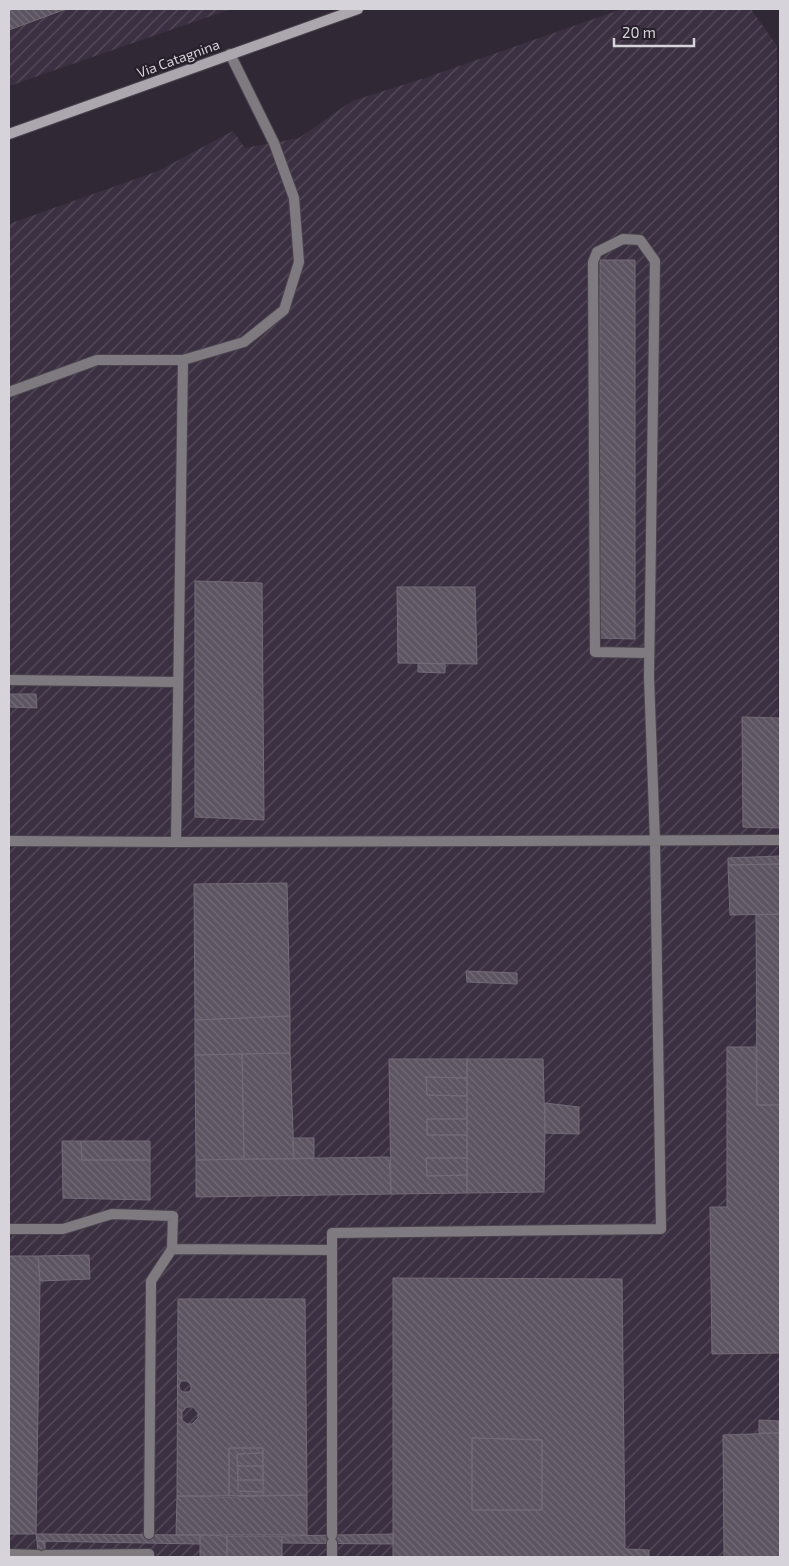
<svg xmlns="http://www.w3.org/2000/svg" width="789" height="1566" font-family="'Exo 2',sans-serif">
	<style>
		.industrial { fill: url(#industrial-furrows) }
		.building { fill: url(#building-back-hatch); stroke: #736b78; fill-rule: evenodd }
		.lines { fill: none; stroke-linecap: round; stroke-linejoin: round }
		.service-casing { stroke: #4b444f; stroke-width: 12 }
		.secondary-casing { stroke: #4b444f; stroke-width: 12 }
		.service { stroke: #7e7a80; stroke-width: 10 }
		.secondary { stroke: #aca6af; stroke-width: 10 }
		.labels { text-anchor: middle; dominant-baseline: central; stroke-width: 4.5; stroke-linejoin: round; paint-order: stroke }
		.street-label { font-size: 14px; fill: #d7d3da; stroke: #27202b }
	</style>
	<defs>
		<pattern id="industrial-furrows" width="10" height="10" patternUnits="userSpaceOnUse" patternTransform="scale(1.25)"><rect width="10" height="10" fill="#3b3041"/><path d="M-1 1l2-2M0 10L10 0M9 11l2-2" fill="none" stroke="#574d5c"/></pattern>
		<pattern id="building-back-hatch" width="6" height="6" patternUnits="userSpaceOnUse" patternTransform="scale(1.25)"><rect width="6" height="6" fill="#5c5460"/><path d="M-1 5l2 2M0 0l6 6M5-1l2 2" fill="none" stroke="#736c76"/></pattern>
	</defs>
	<rect width="100%" height="100%" fill="#302935"/>
	<path class="industrial" d="M9,9H231L9,86Z
		M622,9H751L777,46L780,1557H9V224L158,171L233,131L245,148L299,138L352,101L425,78Z"/>
	<path class="building" d="M9,9H66L9,30Z
		M600,260H635V639L599,638Z
		M195,581L262,583L264,820L195,817Z
		M397,587H475L477,664L398,663Z
		M418,663L445,664V673L418,672Z
		M9,694H36L37,708L9,707Z
		M742,717L780,718V828L743,827Z
		M780,856V864L728,865V858Z
		M780,864V914L730,915L728,865Z
		M287,883L290,1016L195,1020L194,884Z
		M780,914V1105H757L756,915Z
		M466,971L517,973V984L467,982Z
		M290,1016V1053L195,1055V1020Z
		M727,1047H756L757,1105H780V1353L712,1354L710,1207H727Z
		M290,1053L294,1159H244L242,1054Z
		M242,1054L244,1159L196,1160L195,1055Z
		M389,1059H467V1078L426,1077L427,1095L467,1096V1119H427V1135H467V1158H426L427,1176L467,1175V1193L391,1194Z
		M467,1059H543L545,1133L544,1192L467,1193Z
		M426,1077L467,1078V1096L427,1095Z
		M545,1103L579,1107V1134L545,1133Z
		M427,1119H467V1135H427Z
		M292,1138H314V1158L294,1159Z
		M62,1141H81L82,1160H150V1200L63,1198Z
		M81,1141H150V1160H82Z
		M389,1157L391,1194L196,1197V1160Z
		M426,1158H467V1175L427,1176Z
		M89,1255L90,1279L40,1281L38,1256Z
		M9,1256H38L40,1281L36,1534H9Z
		M393,1278L622,1279L625,1549L649,1550V1557H393ZM472,1438L542,1440V1510H472Z
		M178,1299H305L307,1495L263,1496V1448H229V1497L177,1496ZM181,1381H187L191,1385V1389L189,1392H183L180,1390L179,1386ZM187,1407H193L198,1413V1418L192,1424H187L182,1420V1412Z
		M759,1420L779,1421V1433H759Z
		M779,1433L780,1557H724L723,1435Z
		M472,1438L542,1440V1510H472Z
		M229,1448H263V1453L237,1454L238,1491L264,1492L263,1496L229,1497Z
		M263,1453V1466H238L237,1454Z
		M238,1466H263V1480H238Z
		M238,1480H263L264,1492L238,1491Z
		M307,1495V1535H176L177,1496Z
		M36,1534L200,1535V1544L37,1541Z
		M393,1534V1544L282,1543V1536Z
		M200,1535L227,1536V1557H200Z
		M227,1536H282V1557H227Z
		M37,1541H45V1557H38Z"/>
	<g class="lines">
		<defs>
			<path id="service" d="M9,392L97,360H183
				M9,680L178,682
				M9,841L176,842L780,840
				M176,842L183,360L244,342L284,310L299,262L294,198L274,143L230,54
				M9,1229H63L112,1214L173,1216L172,1249L332,1250
				M149,1534L151,1281L172,1249
				M332,1535V1233L661,1229L655,841L649,677L655,261L640,240L623,239L597,252L593,262L595,652L649,653
				M9,1554L38,1555
				M45,1555L149,1554V1557
				M332,1557V1543"/>
			<path id="secondary" d="M9,134L358,9"/>
		</defs>
		<use href="#service" class="service-casing"/>
		<use href="#secondary" class="secondary-casing"/>
		<use href="#service" class="service"/>
		<use href="#secondary" class="secondary"/>
	</g>
	<g class="labels">
		<g class="street-label">
			<text transform="translate(178 58) rotate(-20)">Via Catagnina</text>
		</g>
	</g>
	<rect width="789" height="1566" fill="none" stroke="#d7d3da" stroke-width="20"/>
	<path d="M614 38v8h80v-8" fill="none" stroke="#d7d3da" stroke-width="2.5"/>
	<text x="622" y="38" font-size="15" fill="#d7d3da" stroke="#27202b" stroke-width="4" paint-order="stroke">20 m</text>
</svg>
